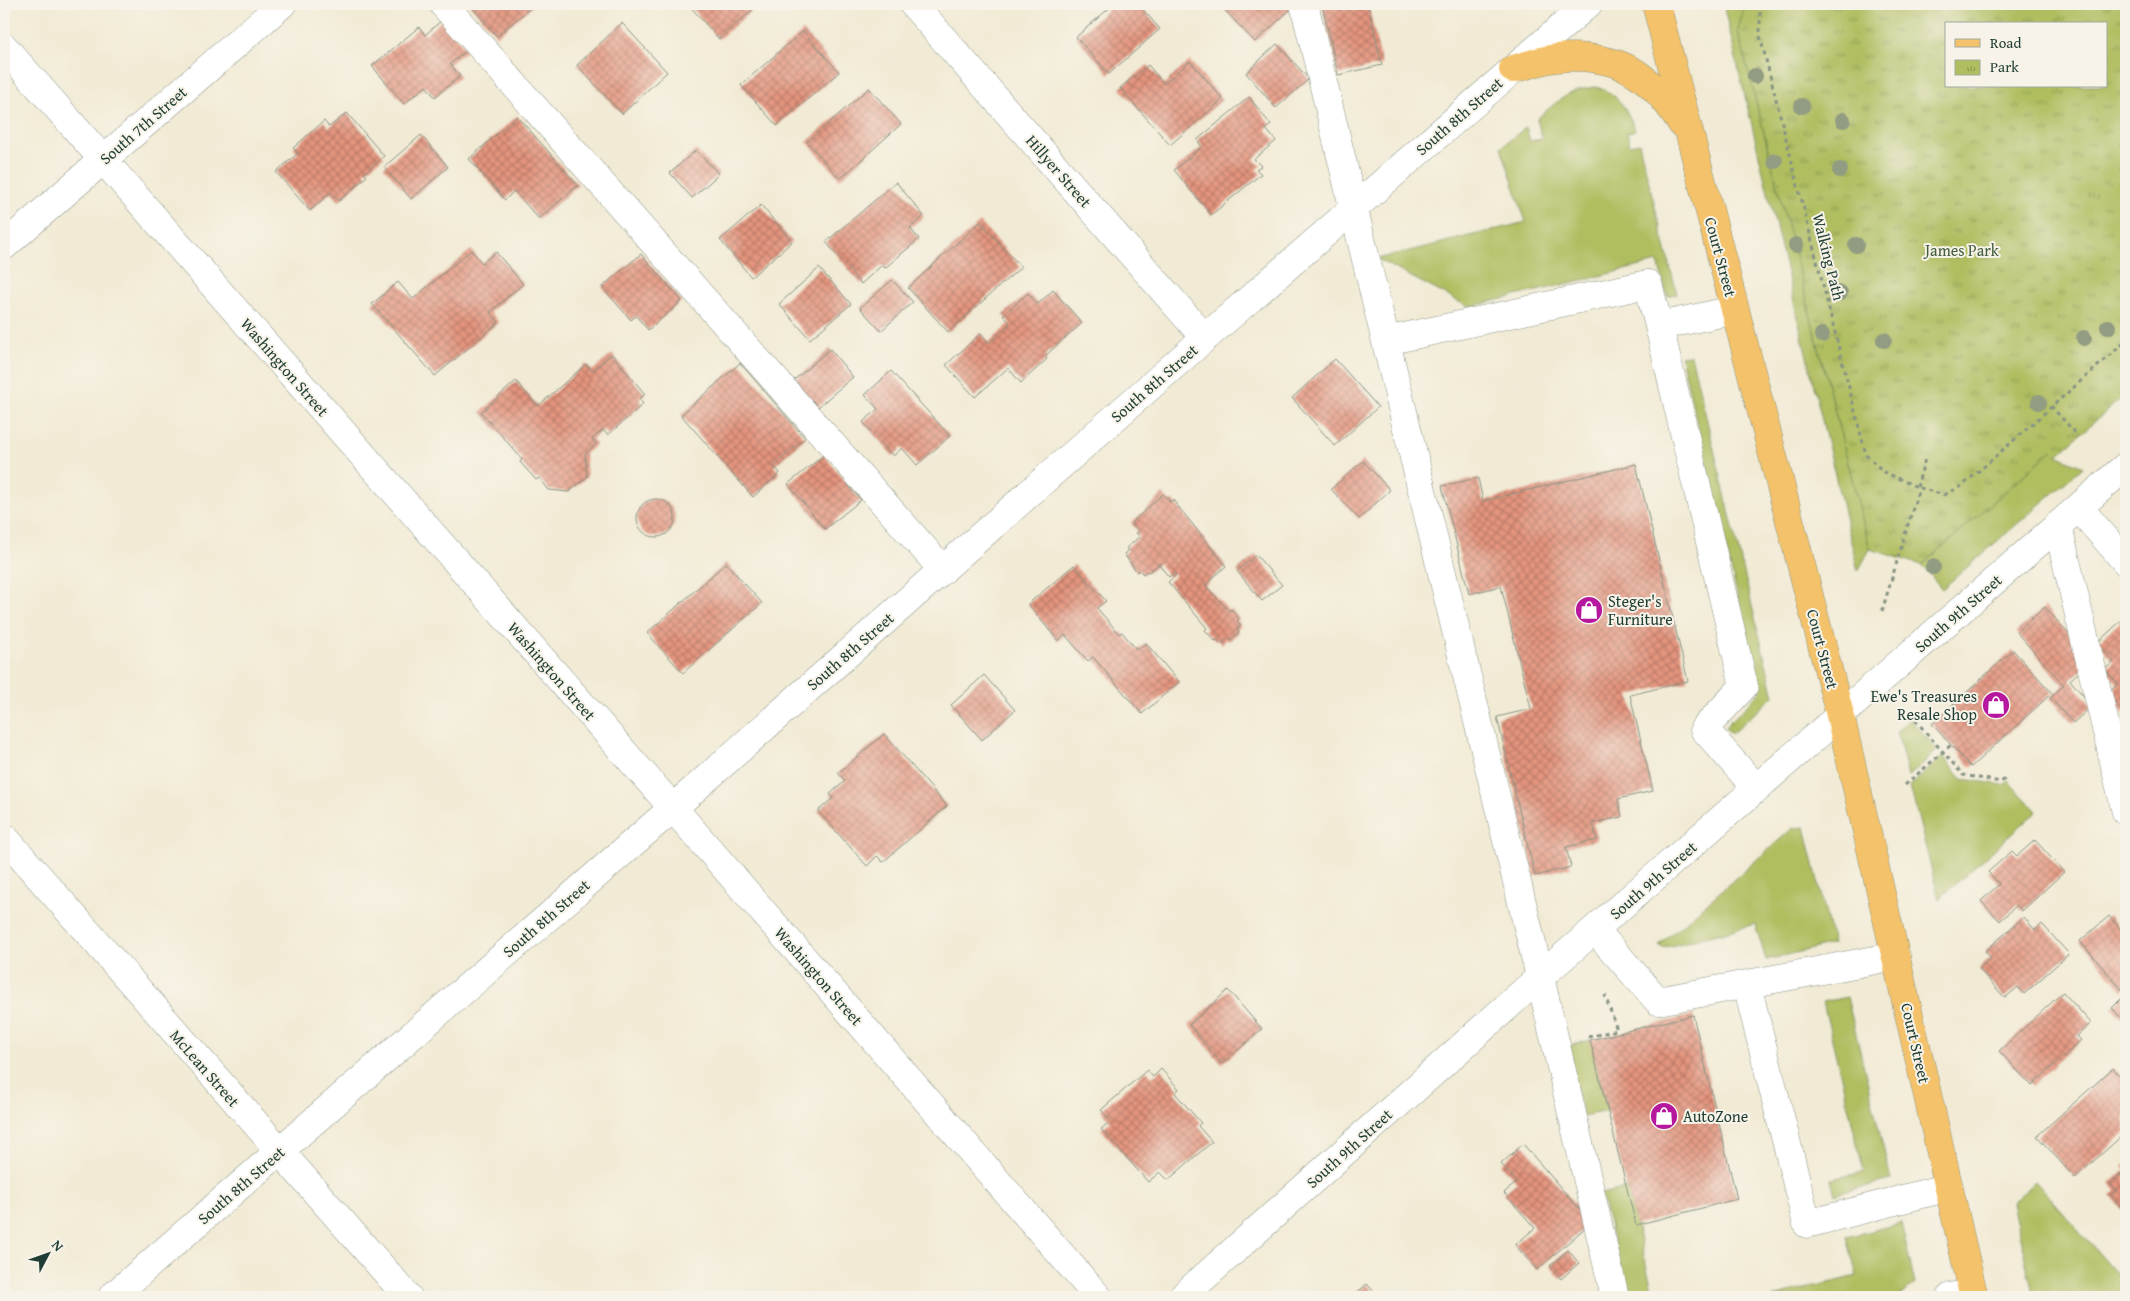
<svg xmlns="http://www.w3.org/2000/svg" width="2130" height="1301" font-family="'Gentium Book Plus',serif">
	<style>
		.grass { fill: #b0be60; stroke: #687e4a }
		.park { fill: url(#park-tufts); stroke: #687e4a; fill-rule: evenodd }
		.building { fill: url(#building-cross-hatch) }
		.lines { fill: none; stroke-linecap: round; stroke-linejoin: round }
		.minor-casing { stroke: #889484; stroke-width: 29 }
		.major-casing { stroke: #889484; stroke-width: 29 }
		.path { stroke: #889484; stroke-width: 3; stroke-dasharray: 4 4; stroke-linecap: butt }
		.minor { stroke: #fff; stroke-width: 28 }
		.major { stroke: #f4c26a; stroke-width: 28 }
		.tree { fill: #919c82 }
		.labels { text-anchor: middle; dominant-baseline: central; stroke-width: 4; stroke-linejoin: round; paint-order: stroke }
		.street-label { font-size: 16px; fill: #1f3d34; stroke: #f7f3e8 }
		.park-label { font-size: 16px; fill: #435d3f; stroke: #f7f3e8 }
		.poi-label { font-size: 16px; fill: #1f3d34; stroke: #f7f3e8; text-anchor: start }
	</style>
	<defs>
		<pattern id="park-tufts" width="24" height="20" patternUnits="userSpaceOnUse" patternTransform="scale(1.25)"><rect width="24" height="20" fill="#b0be60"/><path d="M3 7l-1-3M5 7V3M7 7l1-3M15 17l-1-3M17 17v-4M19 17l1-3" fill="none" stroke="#8f9c50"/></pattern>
		<pattern id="building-cross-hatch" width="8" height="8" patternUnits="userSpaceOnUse" patternTransform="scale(1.25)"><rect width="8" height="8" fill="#e4947e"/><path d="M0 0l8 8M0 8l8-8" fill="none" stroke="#b87a68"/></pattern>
	</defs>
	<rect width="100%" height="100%" fill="#f7f3e8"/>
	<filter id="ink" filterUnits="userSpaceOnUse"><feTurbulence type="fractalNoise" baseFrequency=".02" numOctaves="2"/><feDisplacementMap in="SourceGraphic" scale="10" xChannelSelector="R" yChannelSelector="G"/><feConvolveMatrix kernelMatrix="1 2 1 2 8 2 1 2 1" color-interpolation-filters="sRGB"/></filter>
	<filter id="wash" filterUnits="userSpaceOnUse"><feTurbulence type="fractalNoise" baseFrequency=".0096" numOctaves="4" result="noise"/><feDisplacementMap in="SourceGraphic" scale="20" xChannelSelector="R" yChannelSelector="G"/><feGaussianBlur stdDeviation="1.12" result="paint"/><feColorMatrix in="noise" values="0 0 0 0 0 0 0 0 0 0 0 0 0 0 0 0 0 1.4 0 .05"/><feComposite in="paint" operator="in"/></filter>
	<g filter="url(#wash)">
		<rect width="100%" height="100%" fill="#f1ead4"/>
		<path class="grass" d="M1723,4H1745L1738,31L1870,549L1858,571Z
			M1596,87C1618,93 1627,109 1635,130L1627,133L1630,145L1639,143L1677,294L1667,296L1658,262L1469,307L1377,259L1526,222L1501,147L1526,127L1530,141L1542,139L1537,119C1558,101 1567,90 1596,87Z
			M1691,355L1774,696L1731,734L1725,727L1760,692L1681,356Z
			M2053,449L2057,455L2083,467L1942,589L1922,565Z
			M1910,719L1938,750L1908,777L1897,731Z
			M1943,756L1962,779L2004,785L2008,781L2037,811L1939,899L1910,786Z
			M1805,827L1833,944L1766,960L1755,924L1663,948L1659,945L1793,828Z
			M1847,997L1891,1180L1835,1194L1831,1179L1864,1172L1823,1002Z
			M1590,1040L1607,1111L1583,1116L1566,1047Z
			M2035,1181L2126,1284V1292L2120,1297H2034L2012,1203Z
			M1627,1188L1654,1297H1629L1601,1194Z
			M1901,1223L1915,1284L1898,1297H1773L1857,1276L1847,1237Z"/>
		<path class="park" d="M1745,4H2126V394L2057,455L2052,450L1922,565L1870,549L1738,31ZM1946,24H2106V86H1946Z"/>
		<g id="blocks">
			<path class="building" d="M469,4H535L497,36Z
				M688,4H759L719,39Z
				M1114,4H1138L1160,29L1109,74L1076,37Z
				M1219,4H1288L1292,8L1255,42Z
				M1322,4H1368L1382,65L1338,75Z
				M442,20L467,50L450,64L460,76L435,97L426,86L404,104L372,66L419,27L425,35Z
				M622,23L667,72L622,114L577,65Z
				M803,31L839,72L777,126L741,85Z
				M1277,44L1309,79L1276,108L1246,73Z
				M1190,61L1223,99L1170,145L1120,88L1148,65L1164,84Z
				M869,88L901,124L840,179L807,142Z
				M1249,97L1271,125L1266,129L1276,141L1254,159L1261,166L1256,169L1261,174L1211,215L1174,170L1202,147L1197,140Z
				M347,113L384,156L364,173L367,176L339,201L331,192L310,211L276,172L298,153L293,148L324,121L329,127Z
				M517,116L578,185L539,219L514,191L505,200L469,159Z
				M421,135L448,167L411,199L384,167Z
				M696,150L719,174L692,198L670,173Z
				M896,182L924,216L910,228L919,239L885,268L882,265L861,284L826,242Z
				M761,205L792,242L751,277L720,240Z
				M980,222L1021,267L948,332L908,288Z
				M471,250L482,263L496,252L523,284L490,312L499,322L435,376L372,304L398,282L413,299Z
				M641,254L682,301L648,330L636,316L631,320L602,287Z
				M819,268L851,304L810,339L779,304Z
				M892,280L913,302L881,331L860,308Z
				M1053,290L1082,323L1045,356L1047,359L1021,383L1008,368L975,397L946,365L981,333L989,343L1010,323L1003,315L1028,293L1038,304Z
				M830,349L853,377L818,407L794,380Z
				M612,354L645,394L639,399L643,404L608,435L603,430L592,439L596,444L585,454L587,477L569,492L549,490L539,478L536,480L520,462L522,459L481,412L516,381L538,406L586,364L592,371Z
				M1335,359L1378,407L1335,446L1292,398Z
				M740,363L805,438L774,466L780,473L753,497L681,415Z
				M891,371L950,436L917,465L902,448L893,456L863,422L878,409L865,395Z
				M824,455L861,500L825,529L788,484Z
				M1363,461L1390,490L1359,519L1331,489Z
				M1636,464L1688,681L1630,695L1653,791L1618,799L1622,817L1593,823L1597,840L1566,847L1571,867L1535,876L1497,717L1531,709L1501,586L1469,594L1442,486L1478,478L1483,501Z
				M1163,494L1170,502L1173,500L1226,566L1205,585L1229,611L1231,609L1239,619L1237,621L1241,625L1237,629L1239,632L1229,641L1227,639L1222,644L1217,640L1215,641L1205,630L1207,628L1168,582L1176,575L1174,573L1169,577L1160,566V563L1149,572L1147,571L1143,574L1139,570L1137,572L1124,554L1128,550L1126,548L1140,536L1136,533L1138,531L1131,523Z
				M637 518a19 19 0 1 1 38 0a19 19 0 1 1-38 0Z
				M1256,555L1282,585L1262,601L1237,571Z
				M726,563L762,603L683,673L647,633Z
				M1074,565L1106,601L1097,608L1119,634L1122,632L1137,650L1146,643L1179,682L1142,714L1093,657L1088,661L1065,635L1058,641L1028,604Z
				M2045,607L2074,640L2085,667L2070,680L2092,706L2073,723L2050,698L2064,685L2016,632Z
				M2122,620L2126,625V715L2107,694L2118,684L2105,669L2114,662L2097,643Z
				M2013,650L2052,693L1971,767L1932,724Z
				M984,675L1015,710L982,740L951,705Z
				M884,734L947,806L883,862L877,856L867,866L818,811L833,798L830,794L845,781L838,773Z
				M2035,840L2064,872L2022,911L2017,905L2000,921L1981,901L1999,884L1988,872L2012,851L2017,856Z
				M2109,916L2126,936V988L2123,991L2080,941Z
				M2024,917L2035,930L2042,924L2069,954L2024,994L2018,987L2005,998L1979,969L1991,958L1985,951Z
				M1228,990L1262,1029L1222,1064L1189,1025Z
				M2063,992L2091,1023L2077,1036L2081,1040L2032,1086L1999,1051Z
				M2126,994V1023L2112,1008Z
				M1693,1015L1737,1199L1636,1225L1590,1040Z
				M2113,1068L2126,1083V1132L2075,1178L2037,1136Z
				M1161,1069L1179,1089L1175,1093L1201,1123L1198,1126L1212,1142L1168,1180L1160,1172L1148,1182L1101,1129L1111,1121L1101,1110L1147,1070L1153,1077Z
				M1523,1144L1586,1217L1587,1226L1537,1270L1515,1245L1535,1228L1504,1193L1517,1182L1501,1164Z
				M2126,1164V1213L2111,1196L2116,1191L2110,1183L2126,1170L2123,1167Z
				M1568,1250L1579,1263L1561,1279L1550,1266Z
				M1367,1284L1379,1297H1352Z"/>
		</g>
	</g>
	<g filter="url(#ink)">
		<use href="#blocks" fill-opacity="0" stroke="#889484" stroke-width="1"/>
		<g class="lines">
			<defs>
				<path id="minor" d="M443,4L943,570
					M913,4L1205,338
					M1304,4L1540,977L1615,1297
					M4,47L673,808L1098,1297
					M4,246L282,4
					M1659,326L1744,686L1704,729L1757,789
					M1386,341L1648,284L1659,326L1735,310
					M2079,508L2126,562
					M2058,527L2126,812
					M4,837L408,1297
					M1595,930L1658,1001L1896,956
					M1747,985L1807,1224L1949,1187
					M112,1297L673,808L1205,338L1588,4
					M1182,1297L1540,977L2126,466
					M1951,1297L1973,1292"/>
				<path id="major" d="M1656,4L1840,715L1974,1297
					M1513,69C1525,66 1538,61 1550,59C1576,54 1613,58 1636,73C1655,86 1670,105 1682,124"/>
			</defs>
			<use href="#minor" class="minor-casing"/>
			<use href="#major" class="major-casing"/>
			<path class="path" d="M1760,4V36L1866,455L1884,472L1917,487L1944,495
				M2051,406L2078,436
				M1917,487L1925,459
				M1944,495L1962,486L2126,341
				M1882,611L1919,488
				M1910,714L1963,775L2001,782L2005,779
				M1905,785L1951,745
				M1588,1037L1617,1030L1605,995"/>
			<use href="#minor" class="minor"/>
			<use href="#major" class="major"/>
		</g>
		<g class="tree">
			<circle cx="1755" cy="76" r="8"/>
			<circle cx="1802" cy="106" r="8"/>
			<circle cx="1843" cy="120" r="8"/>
			<circle cx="1775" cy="161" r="8"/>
			<circle cx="1840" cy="170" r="8"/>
			<circle cx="1796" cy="245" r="8"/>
			<circle cx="1856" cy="245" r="8"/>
			<circle cx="1840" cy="293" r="8"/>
			<circle cx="2108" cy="327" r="8"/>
			<circle cx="1822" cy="335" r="8"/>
			<circle cx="2084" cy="338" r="8"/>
			<circle cx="1884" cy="340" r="8"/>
			<circle cx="2039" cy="402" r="8"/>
			<circle cx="1933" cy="567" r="8"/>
		</g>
	</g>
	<defs>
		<symbol id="shop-disc" viewBox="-11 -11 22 22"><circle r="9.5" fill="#b5179e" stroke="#f7f3e8"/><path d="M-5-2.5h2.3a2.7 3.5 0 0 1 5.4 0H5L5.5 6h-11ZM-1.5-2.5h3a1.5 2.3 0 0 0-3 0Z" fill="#fff"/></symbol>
	</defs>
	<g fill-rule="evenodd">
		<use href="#shop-disc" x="1573" y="594" width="32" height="32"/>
		<use href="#shop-disc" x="1980" y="689" width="32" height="32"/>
		<use href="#shop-disc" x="1648" y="1100" width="32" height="32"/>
	</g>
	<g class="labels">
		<g class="street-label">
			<text transform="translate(1459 116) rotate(-41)">South 8th Street</text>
			<text transform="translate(143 125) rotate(-41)">South 7th Street</text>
			<text transform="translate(1059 171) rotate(49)">Hillyer Street</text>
			<text transform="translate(1721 257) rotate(75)">Court Street</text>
			<text transform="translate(1829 257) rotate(76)">Walking Path</text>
			<text transform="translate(285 367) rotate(49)">Washington Street</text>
			<text transform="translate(1154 383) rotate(-41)">South 8th Street</text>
			<text transform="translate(1958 613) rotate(-41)">South 9th Street</text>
			<text transform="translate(1823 649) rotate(75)">Court Street</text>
			<text transform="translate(850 651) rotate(-41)">South 8th Street</text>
			<text transform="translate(552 671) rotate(49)">Washington Street</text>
			<text transform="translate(1653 880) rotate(-41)">South 9th Street</text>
			<text transform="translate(546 918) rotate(-41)">South 8th Street</text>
			<text transform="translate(819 976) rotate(49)">Washington Street</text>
			<text transform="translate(1916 1043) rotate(77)">Court Street</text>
			<text transform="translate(205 1068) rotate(49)">McLean Street</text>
			<text transform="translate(1349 1148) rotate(-42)">South 9th Street</text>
			<text transform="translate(241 1185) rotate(-41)">South 8th Street</text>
		</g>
		<g class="park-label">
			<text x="1962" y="250">James Park</text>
		</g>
		<g class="poi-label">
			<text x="1608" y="601">Steger's<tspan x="1608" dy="18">Furniture</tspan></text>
			<text x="1977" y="696" text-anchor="end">Ewe's Treasures<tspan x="1977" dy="18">Resale Shop</tspan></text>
			<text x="1683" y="1116">AutoZone</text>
		</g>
	</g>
	<rect width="2130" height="1301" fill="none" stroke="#f7f3e8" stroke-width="20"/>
	<rect x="1945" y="22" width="162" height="65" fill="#f7f3e8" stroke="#a1aaa0"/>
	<rect x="1955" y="39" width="25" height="8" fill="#f4c26a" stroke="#a1aaa0"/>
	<text x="1990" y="48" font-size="15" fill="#1f3d34">Road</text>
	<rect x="1955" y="60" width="25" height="15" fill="url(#park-tufts)" stroke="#a1aaa0"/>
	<text x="1990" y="72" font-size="15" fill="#1f3d34">Park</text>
	<g transform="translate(48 1254) rotate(49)" stroke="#f7f3e8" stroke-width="4" paint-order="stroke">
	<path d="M0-4L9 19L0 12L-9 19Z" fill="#1f3d34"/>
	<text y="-8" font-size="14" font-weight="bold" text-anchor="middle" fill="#1f3d34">N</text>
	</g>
</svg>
